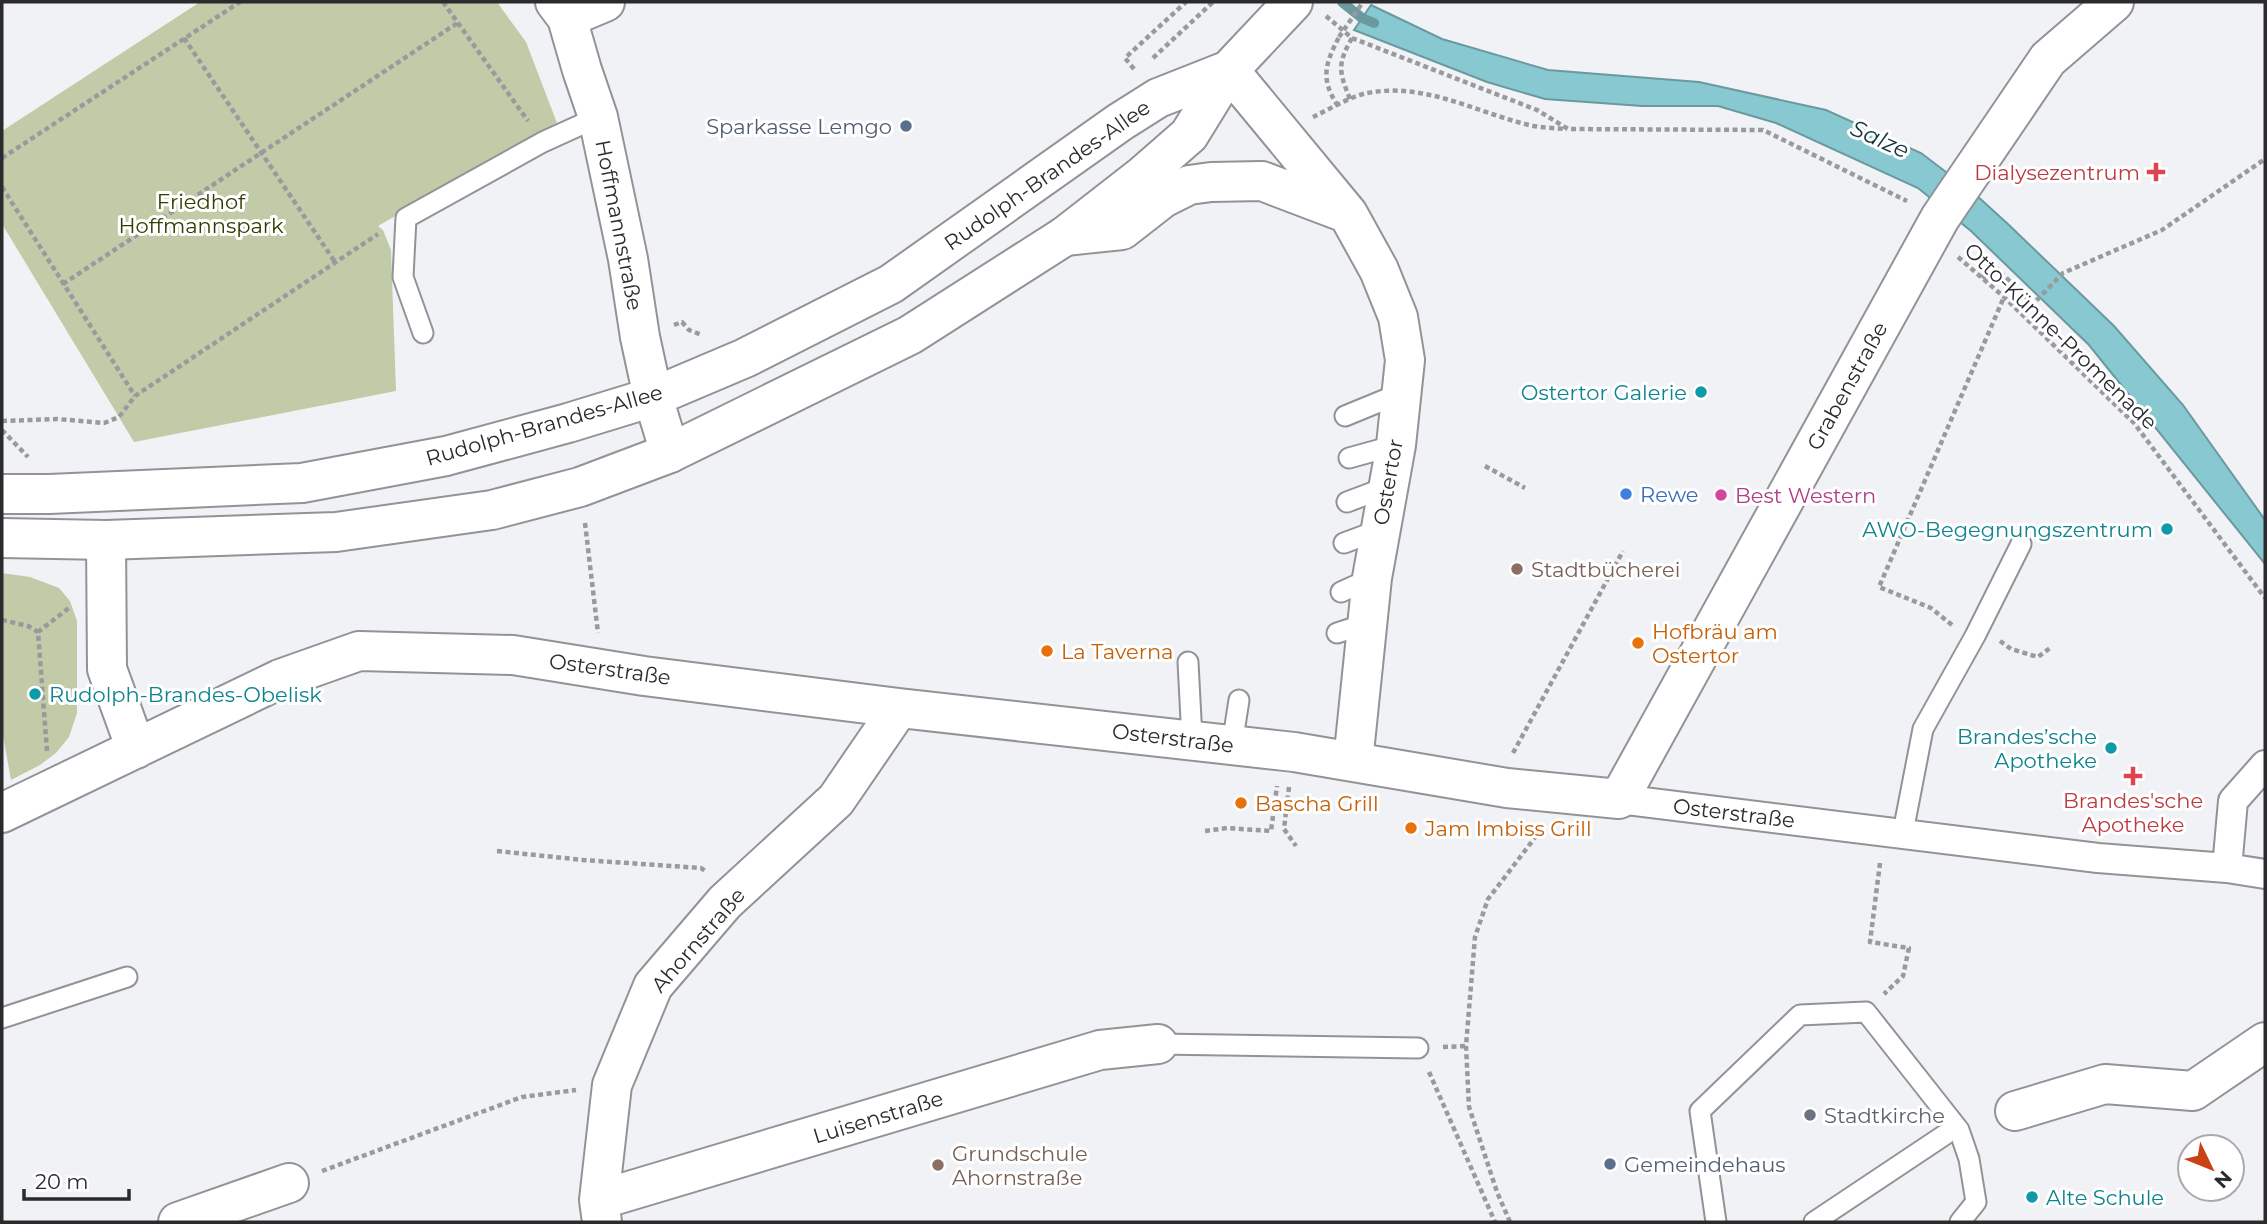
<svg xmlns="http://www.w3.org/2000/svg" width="2267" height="1224" font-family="Montserrat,sans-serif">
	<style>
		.green { fill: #c2cba7 }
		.water { fill: #87c8d1; stroke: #6b99a0; stroke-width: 2 }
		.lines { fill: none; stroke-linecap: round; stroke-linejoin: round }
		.stream { stroke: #6b99a0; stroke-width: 10 }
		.service-casing { stroke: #929397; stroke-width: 23 }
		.pedestrian-casing { stroke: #929397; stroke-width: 32 }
		.minor-casing { stroke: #929397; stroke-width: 42 }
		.secondary-casing { stroke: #929397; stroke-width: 42 }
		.path { stroke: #999a9d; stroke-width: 4.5; stroke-dasharray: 5 3.5; stroke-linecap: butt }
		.service { stroke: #fff; stroke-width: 19 }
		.pedestrian { stroke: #fff; stroke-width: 28 }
		.minor { stroke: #fff; stroke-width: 38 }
		.secondary { stroke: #fff; stroke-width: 38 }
		.path-bridge { stroke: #999a9d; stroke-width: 4.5; stroke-dasharray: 5 3.5; stroke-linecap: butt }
		.service-dot { fill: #5c6f8a; stroke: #fff; stroke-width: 2.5 }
		.health-dot { fill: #e0444e; stroke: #fff; stroke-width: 2.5 }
		.culture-dot { fill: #0f9aa8; stroke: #fff; stroke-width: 2.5 }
		.shop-dot { fill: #3f7fe0; stroke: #fff; stroke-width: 2.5 }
		.hotel-dot { fill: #d1479c; stroke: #fff; stroke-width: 2.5 }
		.education-dot { fill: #8d6e63; stroke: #fff; stroke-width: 2.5 }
		.food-dot { fill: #e8710a; stroke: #fff; stroke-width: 2.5 }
		.worship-dot { fill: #6b7280; stroke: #fff; stroke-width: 2.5 }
		.labels { text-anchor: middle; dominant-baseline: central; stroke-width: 6; stroke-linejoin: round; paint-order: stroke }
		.service-label { font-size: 21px; fill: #4e5e75; stroke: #fff; text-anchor: end }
		.health-label { font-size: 21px; fill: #be3a42; stroke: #fff; text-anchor: end }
		.street-label { font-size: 21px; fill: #2b2b2d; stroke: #fff }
		.park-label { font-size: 21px; fill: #323c01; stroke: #fff }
		.culture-label { font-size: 21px; fill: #0d838f; stroke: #fff; text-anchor: end }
		.shop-label { font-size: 21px; fill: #366cbe; stroke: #fff; text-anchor: start }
		.hotel-label { font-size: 21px; fill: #b23c85; stroke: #fff; text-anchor: start }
		.education-label { font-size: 21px; fill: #785e54; stroke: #fff; text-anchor: start }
		.food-label { font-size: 21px; fill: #c56008; stroke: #fff; text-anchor: start }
		.worship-label { font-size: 21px; fill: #5b616d; stroke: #fff; text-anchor: start }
		.water-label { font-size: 23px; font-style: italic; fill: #133438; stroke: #fff }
	</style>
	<rect width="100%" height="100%" fill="#f1f2f6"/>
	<path class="green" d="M200,2H497L526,42L557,123L378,226L383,230L391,250L396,391L134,442L2,224V131Z
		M2,573L30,577L59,588L70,601L77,621V713L69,737L56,753L40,765L11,780L2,730Z"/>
	<path class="water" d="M1371,5L1442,39L1548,70L1699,82L1826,110L1921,153L1975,194L2009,225L2114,326L2183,405L2265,520V564L2089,345L1971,231L1918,188L1776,123L1718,106H1642L1545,99L1487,82L1354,30Z"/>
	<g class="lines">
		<path class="stream" d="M1342,2L1362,18L1374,23"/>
		<defs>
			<path id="service" d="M423,333L403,277L406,218L543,142L598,117
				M1345,416L1401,393
				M1349,458L1396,445
				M1347,502L1387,487
				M1344,543L1379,530
				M1341,592L1372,578
				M1337,633L1368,623
				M1188,662L1192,739
				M1232,745L1239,700
				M1903,832L1923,729L1975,636L2021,544
				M2,1018L127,977
				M1158,1044L1418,1048
				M1716,1222L1700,1111L1800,1015L1866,1012L1959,1130L1969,1159L1976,1202L1960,1222
				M1814,1222L1946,1134"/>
			<path id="pedestrian" d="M1619,799L2098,858L2227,868L2265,874
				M2227,868L2233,801L2265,765"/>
			<path id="minor" d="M555,2L567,18L582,70L598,117L628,259L640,337L653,397L670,453
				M567,18L605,2
				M1229,70L1348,214L1379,270L1398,317L1405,360L1396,445L1372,578L1353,762
				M1065,236L1122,230L1163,198L1189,185L1211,182L1262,181L1346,213
				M106,540L107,669L136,749
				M2,813L280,679L359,651L513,655L644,676L899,708L1294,752L1507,788L1619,799L1940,218L2048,59L2114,2
				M2015,1111L2105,1084L2193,1091L2265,1042
				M599,1200L1100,1050L1158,1044
				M178,1222L289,1183
				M602,1222L599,1200L612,1085L653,986L725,902L836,800L899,708"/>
			<path id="secondary" d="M2,494H49L302,483L446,456L568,423L653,397L745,358L891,284L1120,122L1158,98L1229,70
				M2,538L106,540L336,532L492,510L580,487L670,453L910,335L1065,236L1142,176L1189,135L1229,70L1293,2"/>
		</defs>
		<use href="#service" class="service-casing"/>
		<use href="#pedestrian" class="pedestrian-casing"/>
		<use href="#minor" class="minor-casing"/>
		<use href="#secondary" class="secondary-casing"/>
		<path class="path" d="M443,2L528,121
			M1326,16L1352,38L1537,110L1568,129L1763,130L1907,201
			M184,38L335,262
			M1153,58L1213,2
			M1134,69L1125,58L1186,2
			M1350,99C1339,72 1337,64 1352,38
			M1338,106C1320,79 1325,64 1339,37
			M1313,117C1330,109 1349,97 1367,93C1425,82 1475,112 1529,125C1541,128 1555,128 1567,129
			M2,158L240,2
			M2,187L135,396
			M1958,257L2004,297L2134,423L2265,598
			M1982,278L1994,266L2033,304L2063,273L2162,230L2265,159
			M63,284L459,22
			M674,325L682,322L689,330L702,335
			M2,421L57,419L104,423L119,417L135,396L378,234
			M2,430L28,457
			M1485,466L1525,488
			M585,523L598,633
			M2,620L28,626L38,632
			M1952,625L1931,608L1879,587L2004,297
			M2000,641L2011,649L2038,657L2050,648
			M47,751L38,632L70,607
			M1513,753L1623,551
			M1289,787L1284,829L1296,846
			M1205,831L1227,828L1271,831L1277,786
			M497,851L583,860L701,868L705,871
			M1880,863L1870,942L1909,948L1903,976L1884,994
			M1443,1047L1466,1046
			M1429,1072L1495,1222
			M322,1171L522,1097L576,1090
			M1510,1222L1497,1192L1469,1107L1466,1046L1475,937L1488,899L1543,827"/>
		<use href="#service" class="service"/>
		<use href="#pedestrian" class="pedestrian"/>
		<use href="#minor" class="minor"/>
		<use href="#secondary" class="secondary"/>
		<path class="path-bridge" d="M1339,37L1363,2"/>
	</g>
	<g class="service-dot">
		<circle cx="906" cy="126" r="7"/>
		<circle cx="1610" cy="1164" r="7"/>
	</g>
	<g class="health-dot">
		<path d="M2152.5 161.5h7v7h7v7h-7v7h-7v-7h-7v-7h7z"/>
		<path d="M2129.5 765.5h7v7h7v7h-7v7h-7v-7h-7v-7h7z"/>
	</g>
	<g class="culture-dot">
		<circle cx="1701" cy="392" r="7"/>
		<circle cx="2167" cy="529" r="7"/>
		<circle cx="35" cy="694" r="7"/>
		<circle cx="2111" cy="748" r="7"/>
		<circle cx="2032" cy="1197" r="7"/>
	</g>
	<circle class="shop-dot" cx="1626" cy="494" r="7"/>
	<circle class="hotel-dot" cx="1721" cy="495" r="7"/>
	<g class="education-dot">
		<circle cx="1517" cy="569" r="7"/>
		<circle cx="938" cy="1165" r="7"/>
	</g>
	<g class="food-dot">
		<circle cx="1638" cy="643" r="7"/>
		<circle cx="1047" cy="651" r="7"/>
		<circle cx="1241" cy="803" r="7"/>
		<circle cx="1411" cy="828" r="7"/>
	</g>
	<circle class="worship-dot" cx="1810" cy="1115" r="7"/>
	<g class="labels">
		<g class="service-label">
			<text x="892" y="126">Sparkasse Lemgo</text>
			<text x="1624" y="1164" text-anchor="start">Gemeindehaus</text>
		</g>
		<g class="health-label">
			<text x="2140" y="172">Dialysezentrum</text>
			<text x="2133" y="800" text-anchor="middle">Brandes'sche<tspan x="2133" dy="24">Apotheke</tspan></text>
		</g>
		<g class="street-label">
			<text transform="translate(1047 175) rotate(-35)">Rudolph-Brandes-Allee</text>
			<text transform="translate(619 225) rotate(79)">Hoffmannstraße</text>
			<text transform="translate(2061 336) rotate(44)">Otto-Künne-Promenade</text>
			<text transform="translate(1847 386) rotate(-61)">Grabenstraße</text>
			<text transform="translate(544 425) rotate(-16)">Rudolph-Brandes-Allee</text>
			<text transform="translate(1388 482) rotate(-80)">Ostertor</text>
			<text transform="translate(610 669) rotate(8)">Osterstraße</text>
			<text transform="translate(1173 738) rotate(7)">Osterstraße</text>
			<text transform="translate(1734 813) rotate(7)">Osterstraße</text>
			<text transform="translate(698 940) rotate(-49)">Ahornstraße</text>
			<text transform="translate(878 1117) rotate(-17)">Luisenstraße</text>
		</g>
		<g class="park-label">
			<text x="201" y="201">Friedhof<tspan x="201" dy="24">Hoffmannspark</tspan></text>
		</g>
		<g class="culture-label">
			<text x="1687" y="392">Ostertor Galerie</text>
			<text x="2153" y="529">AWO-Begegnungszentrum</text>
			<text x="49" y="694" text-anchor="start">Rudolph-Brandes-Obelisk</text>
			<text x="2097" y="736">Brandes’sche<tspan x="2097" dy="24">Apotheke</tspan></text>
			<text x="2046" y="1197" text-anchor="start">Alte Schule</text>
		</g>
		<g class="shop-label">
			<text x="1640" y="494">Rewe</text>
		</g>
		<g class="hotel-label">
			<text x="1735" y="495">Best Western</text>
		</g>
		<g class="education-label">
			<text x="1531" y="569">Stadtbücherei</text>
			<text x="952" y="1153">Grundschule<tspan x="952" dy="24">Ahornstraße</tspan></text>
		</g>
		<g class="food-label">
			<text x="1652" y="631">Hofbräu am<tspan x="1652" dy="24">Ostertor</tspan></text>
			<text x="1061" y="651">La Taverna</text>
			<text x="1255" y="803">Bascha Grill</text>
			<text x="1425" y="828">Jam Imbiss Grill</text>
		</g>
		<g class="worship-label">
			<text x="1824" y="1115">Stadtkirche</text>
		</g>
		<g class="water-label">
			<text transform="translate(1880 139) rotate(24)">Salze</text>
		</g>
	</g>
	<rect width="2267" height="1224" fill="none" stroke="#2b2b2d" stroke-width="7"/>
	<g transform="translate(2211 1168) rotate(133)"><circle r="33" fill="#ffffff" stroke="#aaaaab" stroke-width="2"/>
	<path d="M0-5L12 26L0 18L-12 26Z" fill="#ca4214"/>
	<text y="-10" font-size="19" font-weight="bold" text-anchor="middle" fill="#2b2b2d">N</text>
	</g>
	<path d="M24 1189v10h105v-10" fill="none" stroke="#2b2b2d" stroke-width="3.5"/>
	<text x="35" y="1189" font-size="21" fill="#2b2b2d" stroke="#ffffff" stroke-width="5" paint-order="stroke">20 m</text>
</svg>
